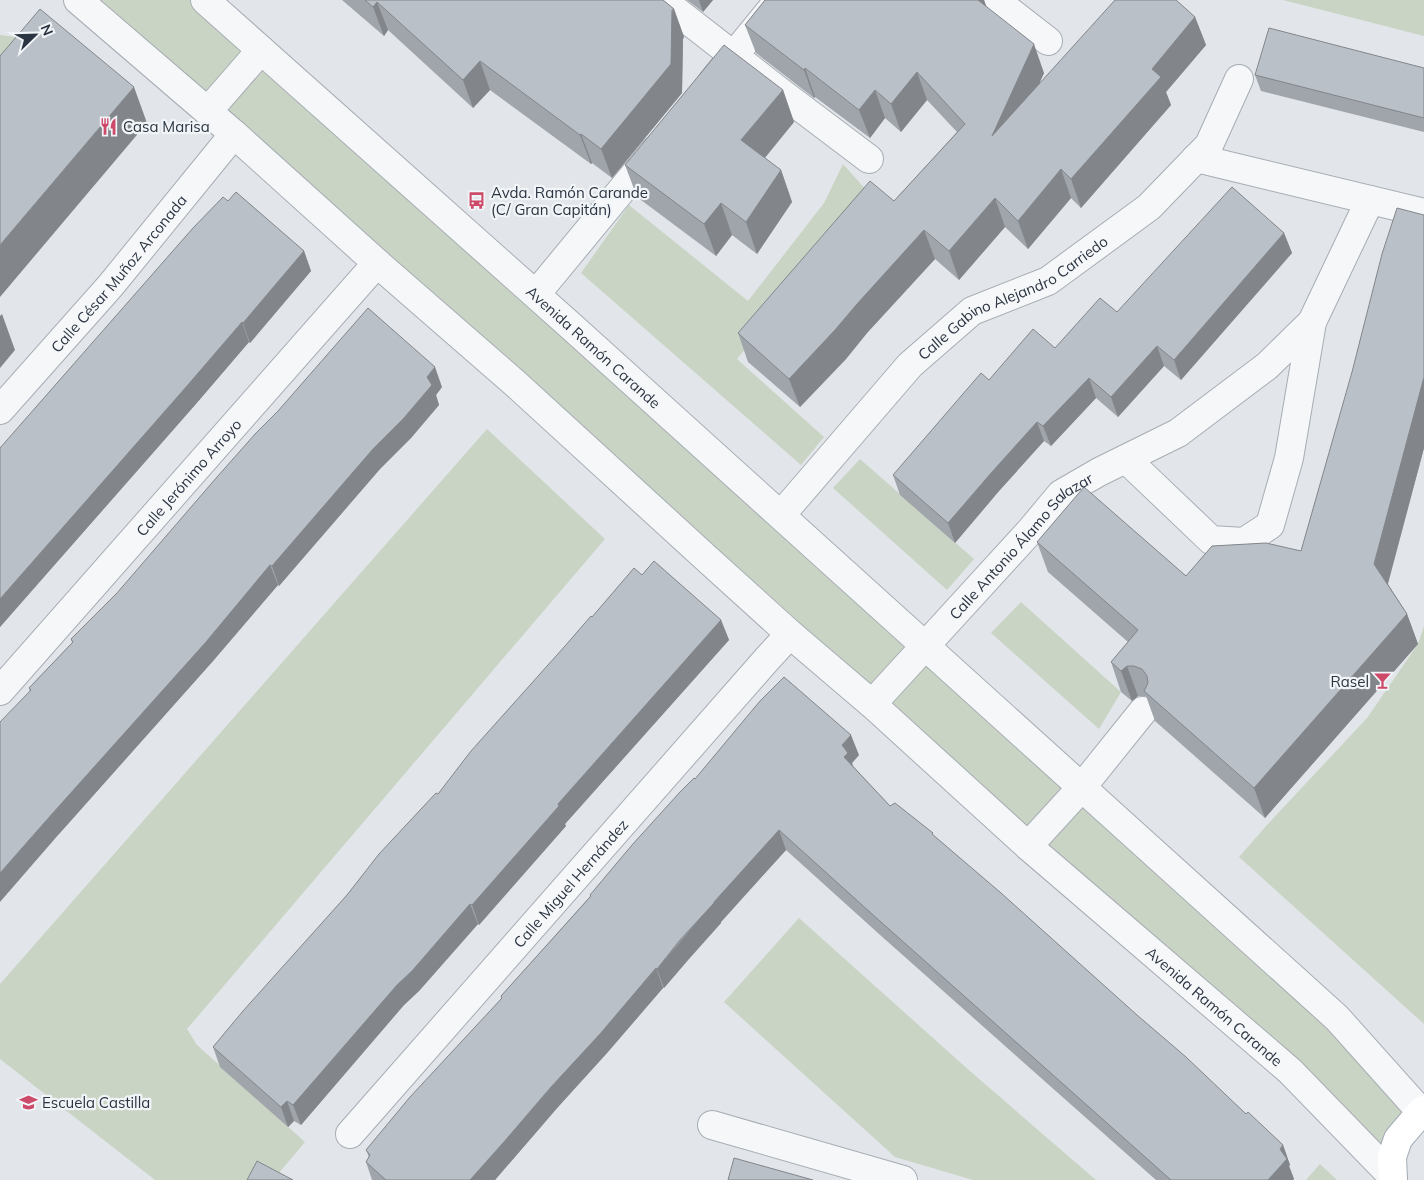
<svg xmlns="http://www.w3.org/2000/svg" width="1424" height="1180" font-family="Mulish,sans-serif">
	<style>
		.green { fill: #c9d4c4 }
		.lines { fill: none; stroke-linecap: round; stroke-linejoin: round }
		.minor-casing { stroke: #a7adb4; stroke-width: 30 }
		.major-casing { stroke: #a2abb6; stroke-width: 30 }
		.minor { stroke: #f5f7f9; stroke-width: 28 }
		.major { stroke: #fff; stroke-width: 28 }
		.wall { fill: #a0a5ab }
		.shaded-wall { fill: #82868b }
		.building { fill: #bac0c7; stroke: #82868b }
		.labels { text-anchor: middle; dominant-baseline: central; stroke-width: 4.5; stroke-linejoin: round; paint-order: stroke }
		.poi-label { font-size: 15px; fill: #2b3542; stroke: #f2f5f8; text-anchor: start }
		.street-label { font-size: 15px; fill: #2b3542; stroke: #f2f5f8 }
	</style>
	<rect width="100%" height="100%" fill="#e2e6ea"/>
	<path class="green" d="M78,0H204L1421,1112L1392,1176Z
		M1283,0H1424V36Z
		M0,35L33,39L0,79Z
		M843,164L876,201L770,319L737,359L824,437L801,465L581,273L629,205L748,301L824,203Z
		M487,429L605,539L187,1029L197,1045L305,1142L273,1180H155L0,1059V984Z
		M860,459L974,559L947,590L833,488Z
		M1021,602L1121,692L1099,729L991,633Z
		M1424,626V1024L1239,857L1267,825L1367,718L1418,644Z
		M799,918L971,1072L1096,1180H973L895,1157L724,1002Z
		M1320,1164L1337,1180H1306Z"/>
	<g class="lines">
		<defs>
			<g id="minor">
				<path id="s1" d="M78,0L234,134L377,263L517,385L705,557L790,634L872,704L1028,846L1290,1071L1392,1176"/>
				<path id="s2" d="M205,0L572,327L1337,1018L1421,1112"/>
				<path d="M662,0L779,91L869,159"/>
				<path d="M995,0L1048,41"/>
				<path d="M712,82L779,0"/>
				<path d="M208,111L261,50"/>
				<path d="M1196,158L1424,213"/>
				<path d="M536,294L654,151"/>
				<path id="s3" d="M0,410L111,285L234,134"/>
				<path d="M1126,459L1211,540L1244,542L1270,525L1289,458L1312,322"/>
				<path id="s4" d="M781,515L910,365L972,311L1048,281L1149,207L1209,145L1239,79"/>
				<path id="s5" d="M0,691L377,263"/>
				<path id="s6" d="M872,704L1031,530L1061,494L1099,472L1178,433L1267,366L1312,322L1370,200"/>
				<path d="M1028,846L1082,787L1143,711"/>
				<path d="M712,1125L903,1180"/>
				<path id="s7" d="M350,1134L768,658L790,634"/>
			</g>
			<path id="major" d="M1393,1180L1392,1157L1398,1139L1421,1112L1424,1110"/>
		</defs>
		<use href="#minor" class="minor-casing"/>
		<use href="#major" class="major-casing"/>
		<use href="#minor" class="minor"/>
		<use href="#major" class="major"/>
	</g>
	<path class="wall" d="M342,0H663L674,9L684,37L683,39L682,93L612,178L592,163L591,164L490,90L473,108L388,30L384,36Z
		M687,0H713L703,12Z
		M765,0H984L986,7L1044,73L1039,84L1195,17L1206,45L1166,92L1171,105L1081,208L1071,198L1028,249L1005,227L959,280L935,259L867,333L846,359L800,407L748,362L738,333L894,201L957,132L927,100L901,132L885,118L870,138L815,97L814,98L756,53L745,25Z
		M1424,68V132L1261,91L1255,75Z
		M783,90L794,122L765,158L781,170L792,202L757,254L732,235L716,256L637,197L625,165Z
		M1424,215V448L1388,584L1407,614L1418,644L1265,818L1155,721L1146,696H1138L1132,701L1121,692L1111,662L1128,642L1048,572L1037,542L1186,576L1301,551Z
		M1284,233L1292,253L1181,380L1164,366L1118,417L1096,398L1051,446L1044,441L999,491L955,543L900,495L893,475L989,380L1055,348L1117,312Z
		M304,251L311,271L250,343L249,342L195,405L0,627V448Z
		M442,387L436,395L439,405L411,438L380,469L279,586L278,585L213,661L59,834L29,688L72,643L71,639Z
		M642,575L721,620L729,640L565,824L566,826L479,925L478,924L419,991L404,1005L301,1125L294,1121L288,1127L220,1067L213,1047L438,794L592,617Z
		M859,755L852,763L853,766L890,806L934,836L1246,1114L1283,1145L1290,1165L1289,1166L1294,1179L1293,1180H1156L879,934L786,850L721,922V923L688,960L664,988H663L607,1053L558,1107L495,1180H372L366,1162L369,1157L366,1150L502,998L501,996L695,779Z"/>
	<path class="shaded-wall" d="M699,0H713L703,12Z
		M974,0H984L990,16Z
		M377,2L388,30L384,36L373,7Z
		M674,9L684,37L683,39L682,93L612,178L601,149Z
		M1195,17L1206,45L1166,92L1171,105L1081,208L1071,179L1152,69Z
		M1034,44L1044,73L1003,165L992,136Z
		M480,61L490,90L473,108L463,80Z
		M805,68L815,97L814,98L804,70Z
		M917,72L927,100L901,132L891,104Z
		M134,87L147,123L0,297V245Z
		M783,90L794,122L753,172L741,140Z
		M875,90L885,118L870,138L859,110Z
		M581,134L592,163L591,164L580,135Z
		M1061,169L1071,198L1028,249L1018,221Z
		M781,170L792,202L757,254L746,222Z
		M995,198L1005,227L959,280L949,251Z
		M721,203L732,235L716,256L704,224Z
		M924,230L935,259L867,333L846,359L800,407L789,379Z
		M1284,233L1292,253L1181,380L1174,360Z
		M304,251L311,271L250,343L243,323Z
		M2,314L15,350L0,368V316Z
		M242,322L249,342L195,405L0,627V599Z
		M1157,346L1164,366L1118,417L1111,397Z
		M435,367L442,387L436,395L439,405L411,438L380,469L279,586L272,566Z
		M1424,377V448L1385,594L1374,564Z
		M1089,378L1096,398L1051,446L1043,426Z
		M1037,422L1044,441L999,491L955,543L948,523L992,472Z
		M270,565L278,585L213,661L59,834L0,902V873Z
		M1407,614L1418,644L1265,818L1254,788Z
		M721,620L729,640L565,824L566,826L479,925L472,905L558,804Z
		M1127,666L1138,696L1132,701L1121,671Z
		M851,735L859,755L852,763L855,773L844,757L842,745Z
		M779,830L786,850L721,922V923L688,960L664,988L657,969L714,902Z
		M470,904L478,924L419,991L404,1005L301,1125L293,1105L397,985Z
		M656,968L663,988L607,1053L558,1107L495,1180H470Z
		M287,1101L294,1121L288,1127L281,1107Z
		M1283,1145L1290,1165L1289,1166L1294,1179L1293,1180H1268Z"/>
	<path class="building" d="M365,0H663L674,9L672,10L671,64L601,149L581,134L580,135L480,61L463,80L377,2L373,7Z
		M765,0H978L1034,44L992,136L1115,0H1176L1195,17L1152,69L1161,77L1071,179L1061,169L1018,221L995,198L949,251L924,230L857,304L835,330L789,379L738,333L870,181L894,201L965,124L917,72L891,104L875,90L859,110L805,68L804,70L745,25Z
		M40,9L134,87L0,245V56Z
		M1269,28L1424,68V118L1255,75Z
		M724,45L783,90L741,140L781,170L746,222L721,203L704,224L625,165Z
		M1232,187L1284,233L1174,360L1157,346L1111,397L1089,378L1043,426L1037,422L992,472L948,523L893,475L981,373L989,380L1033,329L1055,348L1100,298L1117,312Z
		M236,192L304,251L243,323L242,322L187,386L0,599V448L193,228L223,197L228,201Z
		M1397,208L1424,215V377L1374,564L1407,614L1254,788L1144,691L1148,683L1147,676L1142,669L1134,666H1127L1121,671L1111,662L1138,630L1037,542L1084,487L1186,576L1212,546L1266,543L1301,551L1352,372L1382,254Z
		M368,308L435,367L427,377L432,385L404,418L373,449L272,566L270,565L206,642L52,814L0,873V722L31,690L29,688L73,642L71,639L117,593L217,477L256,433L278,411Z
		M654,561L721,620L558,804L559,806L472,905L470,904L412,971L397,985L293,1105L287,1101L281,1107L213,1047L243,1011L347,895L379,854L436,793L438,794L471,751L565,646L591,616L592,617L634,568L642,575Z
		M784,677L851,735L842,745L848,753L844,757L890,806L895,803L933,833L932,834L1001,893L1137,1015L1186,1057L1246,1114L1248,1112L1283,1145L1280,1149L1287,1159L1268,1180H1171L872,914L779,830L714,902V903L680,940L657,969L656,968L600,1034L551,1087L503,1143L470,1180H386L366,1162L370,1155L366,1150L410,1097L502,998L501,996L591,896L590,895L632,845L680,792L694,778L695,779L760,701Z
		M734,1158L813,1180H728Z
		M257,1161L293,1180H247Z"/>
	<defs>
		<symbol id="restaurant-bare" viewBox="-9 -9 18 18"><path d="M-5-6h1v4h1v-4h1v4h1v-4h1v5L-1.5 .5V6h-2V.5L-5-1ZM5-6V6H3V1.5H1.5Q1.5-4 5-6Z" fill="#cd4a68" stroke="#f2f5f8" stroke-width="2.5" paint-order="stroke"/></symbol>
		<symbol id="bus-bare" viewBox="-9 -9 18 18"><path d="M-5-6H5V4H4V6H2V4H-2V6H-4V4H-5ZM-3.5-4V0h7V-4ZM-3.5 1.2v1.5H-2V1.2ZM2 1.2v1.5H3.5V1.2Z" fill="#cd4a68" stroke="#f2f5f8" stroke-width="2.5" paint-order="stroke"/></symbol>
		<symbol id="bar-bare" viewBox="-9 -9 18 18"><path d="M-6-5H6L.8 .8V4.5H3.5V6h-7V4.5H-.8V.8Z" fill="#cd4a68" stroke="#f2f5f8" stroke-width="2.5" paint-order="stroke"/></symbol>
		<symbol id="school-bare" viewBox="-9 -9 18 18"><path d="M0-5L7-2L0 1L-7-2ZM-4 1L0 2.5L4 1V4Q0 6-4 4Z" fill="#cd4a68" stroke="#f2f5f8" stroke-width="2.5" paint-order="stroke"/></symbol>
	</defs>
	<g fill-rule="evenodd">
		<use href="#restaurant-bare" x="96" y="114" width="25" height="25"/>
		<use href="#bus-bare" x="464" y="188" width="25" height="25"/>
		<use href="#bar-bare" x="1370" y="668" width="25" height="25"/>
		<use href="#school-bare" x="16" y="1090" width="25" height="25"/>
	</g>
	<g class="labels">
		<g class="poi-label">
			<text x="123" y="126">Casa Marisa</text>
			<text x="491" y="192">Avda. Ramón Carande<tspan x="491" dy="17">(C/ Gran Capitán)</tspan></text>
			<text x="1369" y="681" text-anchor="end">Rasel</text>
			<text x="42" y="1102">Escuela Castilla</text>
		</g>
		<g class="street-label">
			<text stroke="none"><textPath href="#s3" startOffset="181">Calle César Muñoz Arconada</textPath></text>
			<text stroke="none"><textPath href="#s4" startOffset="322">Calle Gabino Alejandro Carriedo</textPath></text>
			<text stroke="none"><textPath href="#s2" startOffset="521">Avenida Ramón Carande</textPath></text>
			<text stroke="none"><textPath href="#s5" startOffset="285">Calle Jerónimo Arroyo</textPath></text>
			<text stroke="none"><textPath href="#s6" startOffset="218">Calle Antonio Álamo Salazar</textPath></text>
			<text stroke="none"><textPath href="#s7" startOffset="334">Calle Miguel Hernández</textPath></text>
			<text stroke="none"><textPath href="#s1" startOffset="1518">Avenida Ramón Carande</textPath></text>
		</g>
	</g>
	<g transform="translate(35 35) rotate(67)" stroke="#f2f5f8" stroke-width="4" paint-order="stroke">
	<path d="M0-4L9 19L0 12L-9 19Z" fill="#2b3542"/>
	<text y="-8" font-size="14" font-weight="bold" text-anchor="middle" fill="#2b3542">N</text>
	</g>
</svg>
